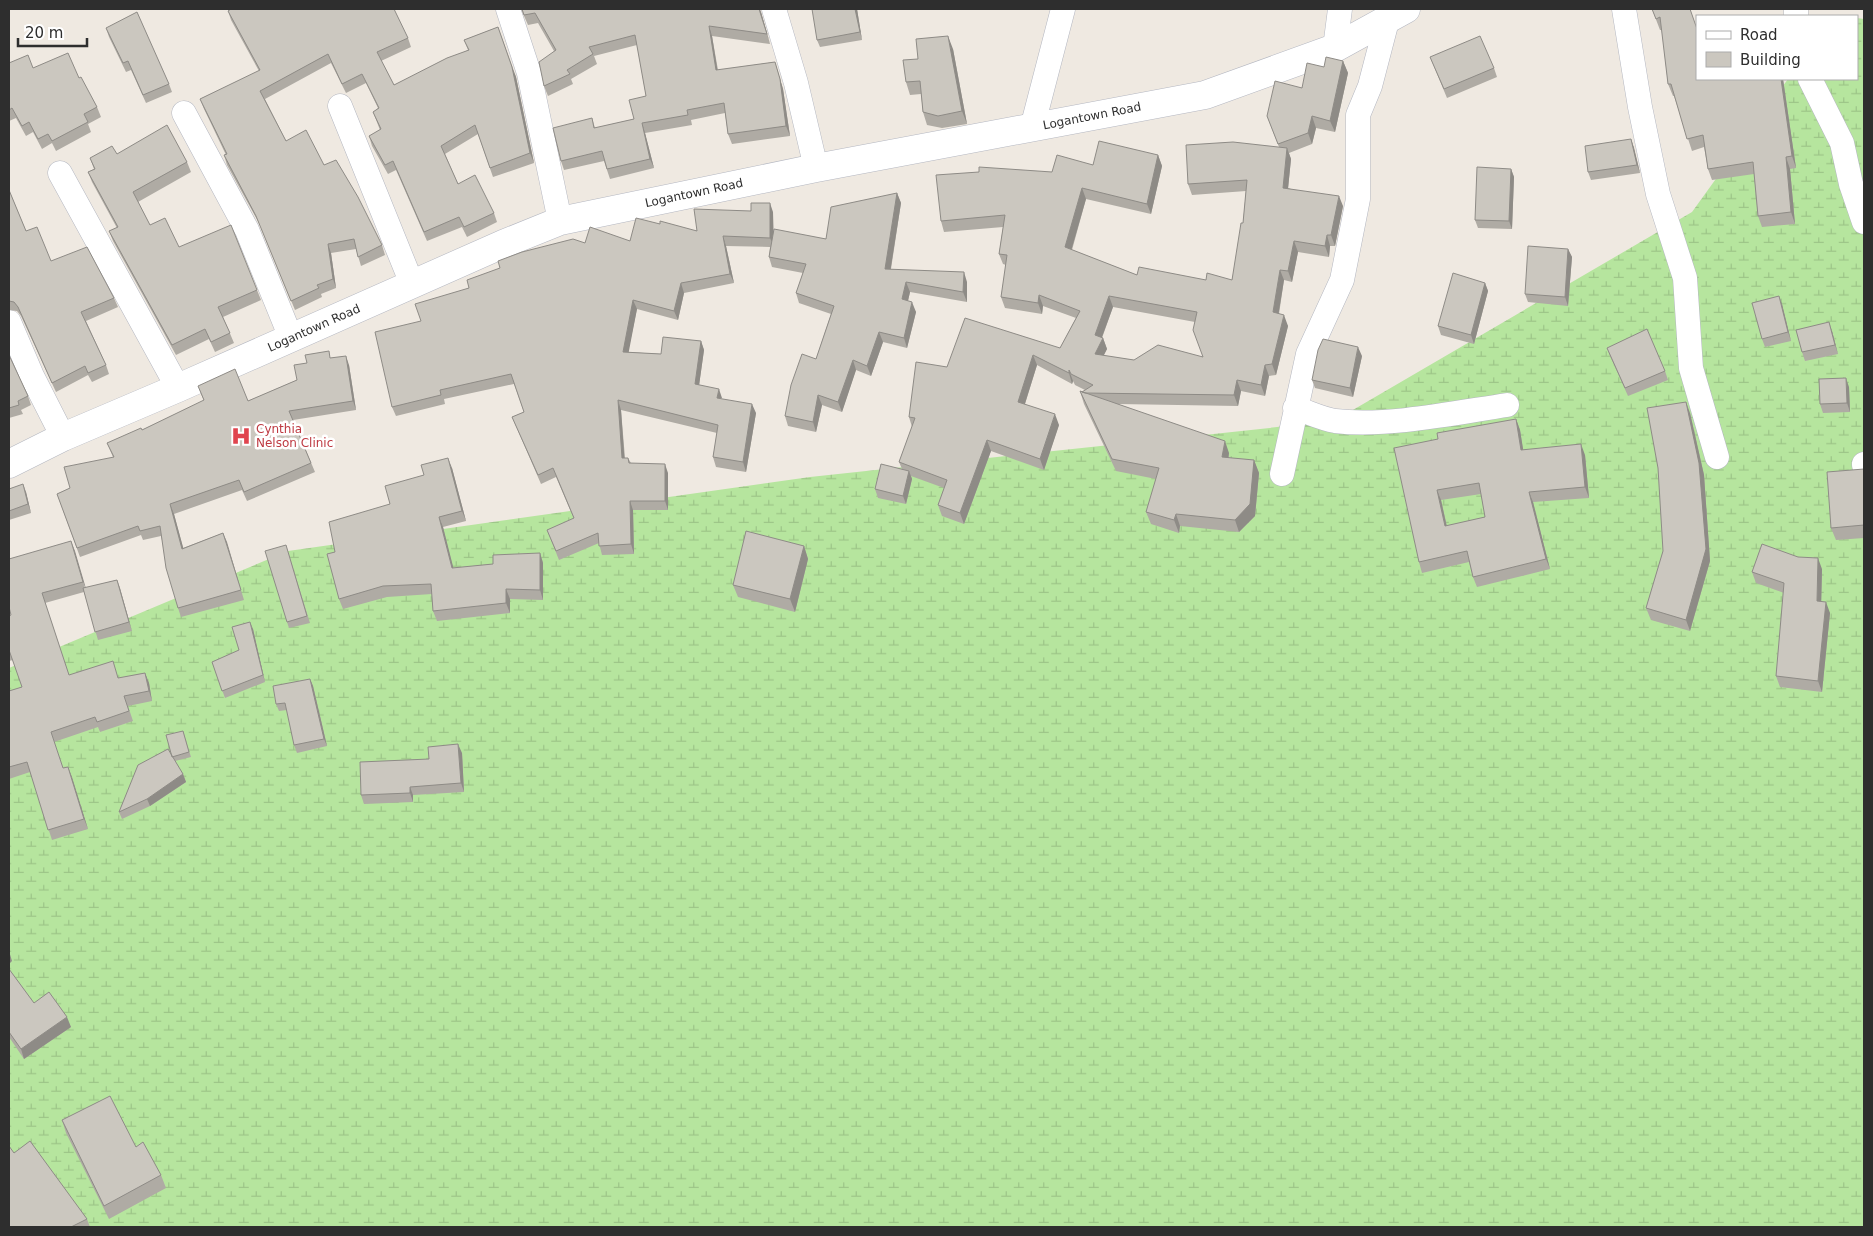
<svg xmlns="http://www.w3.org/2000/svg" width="1873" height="1236" font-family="'DejaVu Sans',sans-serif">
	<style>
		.wetland { fill: url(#wetland-marsh) }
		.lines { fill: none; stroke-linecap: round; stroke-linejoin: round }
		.street-casing { stroke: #b4b7c1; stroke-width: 25 }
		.secondary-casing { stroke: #b4b7c1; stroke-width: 29 }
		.street { stroke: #fff; stroke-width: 24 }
		.secondary { stroke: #fff; stroke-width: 28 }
		.wall { fill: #afaba4; fill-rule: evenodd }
		.shaded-wall { fill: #8e8b86 }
		.building { fill: #cbc7bf; stroke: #8e8b86; fill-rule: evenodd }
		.labels { text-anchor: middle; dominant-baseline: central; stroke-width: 5; stroke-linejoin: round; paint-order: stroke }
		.street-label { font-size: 12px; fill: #2e2e2e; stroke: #fff }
		.health-label { font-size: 12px; fill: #be3a42; stroke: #fff; text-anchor: start }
	</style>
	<defs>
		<pattern id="wetland-marsh" width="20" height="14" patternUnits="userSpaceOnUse" patternTransform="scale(1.25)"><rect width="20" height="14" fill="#b6e59e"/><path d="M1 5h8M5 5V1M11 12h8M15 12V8" fill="none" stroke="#9dc588"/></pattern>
	</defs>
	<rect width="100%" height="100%" fill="#efe9e1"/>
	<path class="wetland" d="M1857,18L1864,19V1227H9V668L288,551L810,477L1334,421L1692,212L1788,79H1857Z"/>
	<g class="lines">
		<defs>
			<path id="street" d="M508,9L529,73L560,221
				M774,9L796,83L816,168
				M1624,9L1640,107L1658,194L1685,278L1691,368L1717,457
				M1796,9V16
				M1335,48L1340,9
				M1810,79L1842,143L1851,184L1864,222
				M340,106L412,284
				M184,113L247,230L291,338
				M1032,128L1063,9
				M60,173L178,388
				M9,322L32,376L63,437
				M1295,408C1308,412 1322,419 1335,421C1388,427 1454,413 1507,405
				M1864,465V464
				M1282,474L1308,354L1342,280L1358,199V115L1370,86L1388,17"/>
			<path id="secondary" d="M9,464L63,437L178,388L503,244L560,221L816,168L1205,95L1335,48L1406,9"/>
		</defs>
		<use href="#street" class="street-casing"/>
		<use href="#secondary" class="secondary-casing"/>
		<use href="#street" class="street"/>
		<use href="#secondary" class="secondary"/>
	</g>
	<path class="wall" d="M521,9L761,12L770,44L712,36L718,70L775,62L783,89L790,136L732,144L728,134L725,113L691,120L692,125L645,133L654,168L610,179L604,161L564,170L561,161L592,118L595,128L634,119L646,96L637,45L594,56L597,64L571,79L573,84L548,96L544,86L554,51L538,23L528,25Z
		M857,9L862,40L820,47L817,40Z
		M1652,9H1690L1697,79H1783L1796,168L1790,169L1795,224L1762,227L1758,216L1754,174L1712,180L1708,169L1704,147L1692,151L1674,96H1673L1668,84L1662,30H1660Z
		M228,11L408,38L411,47L381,61L394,85L468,50L464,40L498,27L516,77L534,163L493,177L478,134L445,154L458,184L494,213L497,222L467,237L462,227L427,241L396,170L388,174L372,146L369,136L380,130L373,112L378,108L366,83L346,93L331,63L265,99L286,141L324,165L382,245L385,255L361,266L356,249L331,253L336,288L321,294L322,297L295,310L260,225L227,165L224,155H226L204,109L200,99L259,71L231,20Z
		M106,28L169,84L172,92L146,103L131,70L126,72L109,37Z
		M953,49L967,124L942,128L927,125L923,112L921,94L910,95L906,82L918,59Z
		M1430,57L1494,68L1497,77L1447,98Z
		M1343,61L1348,73L1335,132L1316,128L1312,144L1289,153L1291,159L1288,188L1343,206L1335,246H1330L1329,257L1298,252L1292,282L1284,280L1279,314L1288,326L1276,375L1269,376L1265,396L1241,391L1238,406L1118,404L1229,453V458L1254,460L1259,473L1255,516L1239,532L1180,526L1179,533L1151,524L1146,512L1156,479L1116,471L1084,404L1080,391L1082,392L1085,390L1075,385L1073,381L1072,384L1037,365L1025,404L1059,425L1044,470L991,451L964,524L942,516L938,505L944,488L911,476L912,479L906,504L878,498L875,489L902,469L899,462L912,427L909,417L947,367L1060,348L1076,318L1043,306L1042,314L1005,308L1001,297L1006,265L1003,264L999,254L1003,227L944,232L941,221L1052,172L1158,155L1162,166L1151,214L1086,199L1072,250L1137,275L1206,280H1232L1243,223L1246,191L1192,195L1188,184L1279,147L1267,116L1302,88L1324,67ZM1113,307L1195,322L1203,357L1134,360L1103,356L1107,349L1103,338H1102Z
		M9,63L79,78L97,107L101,117L88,124L91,132L56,151L52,143L42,149L33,132L26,136L16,118L9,121Z
		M1631,139L1634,148L1640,173L1591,180L1588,172Z
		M117,154L187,162L191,172L138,202L150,225L179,247L257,290L261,300L223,317L234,343L215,352L209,339L176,355L113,241L109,231L117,228L92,182L88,172L94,169L90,158Z
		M1511,169L1514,177L1512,229L1478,228L1475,220Z
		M9,190L26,231L51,261L114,298L118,307L86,321L106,365L109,374L92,382L88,375L56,392L21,316L17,311L9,310Z
		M897,193L901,203L891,269L967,282V302L910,292L908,301L916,312L907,348L883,342L871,376L856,370L842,412L822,405L816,432L788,426L785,416L816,359L831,314L799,303L796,293L803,273L772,267L769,257L770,247L726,246L734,283L684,293L678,320L637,309L628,352L661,354L701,341L704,350L699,385L722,399L756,413L746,472L716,467L713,457L717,433L621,410L625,458H628L631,463L668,473V510H633L634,554L602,555L599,543L559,560L547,530L574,519L556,477L541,484L512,417L524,412L514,384L444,399L445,404L396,416L392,407L421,321L469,288L585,243L630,241L660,224L697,231L773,212V231L826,239Z
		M1568,249L1572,257L1568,306L1528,302L1525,294Z
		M1485,283L1488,291L1474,344L1441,335L1438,326Z
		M1782,304L1791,341L1765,347L1762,339Z
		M1832,331L1838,354L1805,361L1802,352Z
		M1607,348L1665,371L1668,380L1628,396L1610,356Z
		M9,355L28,396L31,405L21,410L23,414L9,418Z
		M1362,356L1353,397L1315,388L1312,380Z
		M331,358L349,365L356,410L293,420L315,472L247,501L242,490L174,514L183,548L223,533L244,600L181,617L178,608L161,536L143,540L141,535L80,557L57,494L70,488L113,457L107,443L142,430L204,401L198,386L248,401L297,380L307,363Z
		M1849,387L1850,412L1823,413L1820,404Z
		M1690,413L1704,475L1710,561L1690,631L1651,620L1646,608L1663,551Z
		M1516,419L1520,430L1523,450L1585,455L1589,498L1533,502L1550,569L1477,587L1473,577L1469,562L1422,573L1419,562L1438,439ZM1481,494L1485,517L1447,526L1441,500Z
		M452,468L466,521L443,527L453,568L493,564L540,553L543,563V600L510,599V613L437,621L433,611L432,594L387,597L343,609L339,599L335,552L390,504Z
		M1864,469V538L1836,540L1831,528Z
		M9,489L26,492L31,513L9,520Z
		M71,541L85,588L117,580L132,631L98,640L84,592L45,603L69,675L119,678L145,673L149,683L152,701L128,706L133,721L100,732L98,727L54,742L63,768L68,767L88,829L52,840L30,772L9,779V691L22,687L13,660L9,661V616L11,615Z
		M286,545L310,623L289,628L287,622Z
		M804,546L808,559L795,612L738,597L733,585Z
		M1822,569L1821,602L1830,613L1822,692L1780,687L1776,676L1784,593L1756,583L1752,572Z
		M253,629L265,682L225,698L212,662L239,650Z
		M310,679L313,686L327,746L297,753L294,745L287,710L279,711L276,704Z
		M183,731L191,757L175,761L183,774L186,782L150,806L122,819L119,812L172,756Z
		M462,753L464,792L413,795V802L364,804L361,795L429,759Z
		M9,969L34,1003L71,1027L24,1059L9,1037Z
		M62,1120L136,1147L161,1175L166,1188L109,1219L66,1133Z
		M9,1146L14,1153L87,1219L90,1227H9Z"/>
	<path class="shaded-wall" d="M759,9H760L761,12L770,44Z
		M855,9H857L862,40L860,32Z
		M709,26L712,36L719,80L716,70Z
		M948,36L953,49L967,124L962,111Z
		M1343,61L1348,73L1335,132L1330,121Z
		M775,62L783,89L790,136L786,126Z
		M512,67L516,77L534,163L530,153Z
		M1781,79H1783L1796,168L1792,156Z
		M1312,116L1316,128L1312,144L1308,133Z
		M642,123L645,133L654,168L650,159Z
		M1631,139L1634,148L1640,173L1637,165Z
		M1287,148L1291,159L1287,199L1283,188Z
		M1158,155L1162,166L1151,214L1147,204Z
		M1786,157L1790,169L1795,224L1791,212Z
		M1511,169L1514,177L1512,229L1509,221Z
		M1082,188L1086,199L1069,258L1065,247Z
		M897,193L901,203L889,279L885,269Z
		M1339,196L1343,206L1335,246L1331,235Z
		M770,203L773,212L774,247L770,238Z
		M1327,235L1330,246L1329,257L1325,246Z
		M723,236L726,246L734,283L730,274Z
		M1294,241L1298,252L1292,282L1288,271Z
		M328,244L331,253L336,288L333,279Z
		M1568,249L1572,257L1568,306L1565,297Z
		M1280,270L1284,280L1277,323L1273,312Z
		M964,272L967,282V302L963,292Z
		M906,282L910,292L906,309L902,299Z
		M681,283L684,293L678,320L674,311Z
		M1485,283L1488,291L1474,344L1471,335Z
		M1039,295L1043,306L1042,314L1038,303Z
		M1109,296L1113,307L1099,345L1095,335Z
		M1779,296L1782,304L1791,341L1788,332Z
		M633,300L637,309L627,361L623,352Z
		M912,302L916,312L907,348L904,338Z
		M1284,315L1288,326L1276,375L1272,364Z
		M1829,322L1832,331L1838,354L1835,345Z
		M879,332L883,342L871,376L867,366Z
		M1103,338L1107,349L1099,365L1095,354Z
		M701,341L704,350L698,393L695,384Z
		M1358,347L1362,356L1353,397L1350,388Z
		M1033,355L1037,365L1022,413L1018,402Z
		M346,356L349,365L356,410L353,401Z
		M853,360L856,370L842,412L838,402Z
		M1265,365L1269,376L1265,396L1261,385Z
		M1069,370L1073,381L1072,384L1069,373Z
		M1846,378L1849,387L1850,412L1847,403Z
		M1237,380L1241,391L1238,406L1234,395Z
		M719,389L722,398H717Z
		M818,395L822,405L816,432L813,422Z
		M618,400L621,410L625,467L622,458Z
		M1686,402L1690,413L1704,475L1710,561L1690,631L1686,620Z
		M752,404L756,413L746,472L743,462Z
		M1055,414L1059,425L1044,470L1040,459Z
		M1516,419L1520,430L1525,461L1521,450Z
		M987,440L991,451L964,524L960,513Z
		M1225,441L1229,453L1226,470L1222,457Z
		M1581,444L1585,455L1589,498L1585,487Z
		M448,458L452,468L466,521L462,511Z
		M1254,460L1259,473L1255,516L1239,532L1235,520Z
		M665,464L668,473V510L665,501Z
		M909,471L912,479L906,504L903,496Z
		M23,484L26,492L31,513L28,504Z
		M1437,490L1441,500L1449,537L1445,526Z
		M1529,492L1533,502L1550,569L1546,559Z
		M630,501L633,510L634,554L631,544Z
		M170,504L174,514L186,558L182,549Z
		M1176,514L1180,526L1179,533L1174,520Z
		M439,517L443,527L456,578L452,568Z
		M223,533L227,542L244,600L241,590Z
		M71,541L75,551L87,592L83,582Z
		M804,546L808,559L795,612L790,599Z
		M540,553L543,563V600L540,590Z
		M1818,558L1822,569L1821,612L1817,601Z
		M117,580L120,588L132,631L129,622Z
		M506,589L510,599V613L506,603Z
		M1826,602L1830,613L1822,692L1818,681Z
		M250,622L253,629L265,682L263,675Z
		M145,673L149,683L152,701L149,691Z
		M310,679L313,686L327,746L324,739Z
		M458,744L462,753L464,792L461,783Z
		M68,767L72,777L88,829L84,819Z
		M183,774L186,782L150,806L147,799Z
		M410,787L413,795V802L410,793Z
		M9,951L12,961L9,964Z
		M67,1017L71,1027L24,1059L21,1049Z"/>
	<path class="building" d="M231,9H394L408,38L377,52L394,85L447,58L469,50L464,40L498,27L512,67L530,153L490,168L475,125L441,146L458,184L475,175L494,213L464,227L459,217L424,232L393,161L385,165L369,136L381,129L373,112L379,108L362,74L342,84L328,54L260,91L286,141L306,130L324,165L336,160L358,197L382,245L358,257L354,239L328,244L333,279L317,285L319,288L291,301L256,216L224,155L227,154L200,99L260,70L228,11Z
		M522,9H759L767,34L709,26L716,70L775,62L780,79L786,126L728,134L724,103L687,110L688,115L642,123L650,159L607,169L602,151L561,161L553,128L592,118L594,128L634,119L629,100L646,96L635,35L589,47L593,54L567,70L570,74L544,86L539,62L556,50L535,13L524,15Z
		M812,9H855L860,32L817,40Z
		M1652,9H1690L1697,29V79H1781L1792,156L1786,157L1791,212L1758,216L1753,162L1708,169L1703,135L1687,139L1671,84H1668L1660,17L1656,19Z
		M137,12L169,84L143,95L128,61L123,63L106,28Z
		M948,36L962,111L938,116L923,112L920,81L906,82L903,60L918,59L916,39Z
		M1480,36L1494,68L1444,89L1430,57Z
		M68,53L79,78L81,77L97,107L84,114L88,122L52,141L48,134L38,139L29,122L22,126L12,108L9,110V63L28,55L33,68Z
		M1326,57L1343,61L1330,121L1312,116L1308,133L1278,144L1267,116L1275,81L1302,88L1307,63L1324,67Z
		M167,125L187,162L133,192L150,225L165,218L179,247L231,225L257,290L218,307L230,333L211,342L205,329L172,345L109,231L118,227L88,172L95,169L90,158L112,146L117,154Z
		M1631,139L1637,165L1588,172L1585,146Z
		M1099,141L1158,155L1147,204L1082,188L1065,247L1137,275L1139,267L1206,280L1207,273L1232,280L1241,223H1243L1247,180L1188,184L1186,145L1233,142L1287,148L1283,188L1339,196L1331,235H1327L1325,246L1294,241L1288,271L1280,270L1273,312L1284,315L1272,364L1265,365L1261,385L1237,380L1234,395L1085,393L1082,392L1093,385L1071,374L1069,370V373L1033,355L1018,402L1055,414L1040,459L987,440L960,513L938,505L947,480L899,462L915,418L909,417L916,362L947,367L965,318L1060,348L1080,311L1039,295L1038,303L1001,297L1007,255L999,254L1005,215L941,221L936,175L979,172V167L1052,172L1057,155L1093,165ZM1109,296L1197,312L1193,330L1203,357L1158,345L1134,360L1095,354L1103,338L1095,335Z
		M1477,167L1511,169L1509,221L1475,220Z
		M9,190L26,231L37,227L51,261L87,247L114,298L81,312L106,365L88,373L85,366L52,383L18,307L14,302L9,301Z
		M897,193L885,269L964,272L963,292L906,282L902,299L912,302L904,338L879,332L867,366L853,360L838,402L818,395L813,422L785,416L791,385L802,354L816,359L834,306L796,293L806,264L769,257L774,229L826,239L831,207Z
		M751,203H770V238L723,236L730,274L681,283L674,311L633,300L623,352L661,354L663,337L701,341L695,384L719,389L717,398L752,404L743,462L713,457L718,425L618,400L622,458H628L629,463L665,464V501H630L631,544L599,546L598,533L556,551L547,530L574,518L553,468L538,475L512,417L524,412L511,374L440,390L441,395L392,407L375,332L421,321L415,304L469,288L467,280L500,268L498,261L522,252L573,239L585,243L590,227L630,241L636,218L660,224V221L697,231L694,209L751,211Z
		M1528,246L1568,249L1565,297L1525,294Z
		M1453,273L1485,283L1471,335L1438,326Z
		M1779,296L1788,332L1762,339L1752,303Z
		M1829,322L1835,345L1802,352L1796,330Z
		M1647,329L1665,371L1625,388L1607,348Z
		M1323,339L1358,347L1350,388L1312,380L1318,350Z
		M329,351L330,358L346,356L353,401L289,411L311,463L244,492L239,480L170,504L182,549L223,533L241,590L178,608L166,568L160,526L140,531L138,526L77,548L57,494L70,488L64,467L114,457L107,443L141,428L142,430L204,400L198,386L235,369L248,401L297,380L294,365L307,363L305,355Z
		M9,355L28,396L18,401L19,405L9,408Z
		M1846,378L1847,403L1820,404L1819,379Z
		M1080,391L1225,441L1222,457L1254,460L1250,504L1235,520L1176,514L1174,520L1146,512L1159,468L1112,459Z
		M1686,402L1699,463L1706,549L1686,620L1646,608L1663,551L1658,468L1647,408Z
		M1516,419L1521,450L1581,444L1585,487L1529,492L1546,559L1473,577L1467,551L1419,562L1394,448L1438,439L1437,433ZM1479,483L1485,517L1445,526L1437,490Z
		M448,458L462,511L439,517L452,568L493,564V555L540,553V590L506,589V603L433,611L431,584L383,586L339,599L327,554L335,552L329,522L390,504L385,486L424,475L421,465Z
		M881,464L909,471L903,496L875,489Z
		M1864,469V525L1831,528L1827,472Z
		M23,484L28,504L9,511V489Z
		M746,531L804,546L790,599L733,585Z
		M71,541L83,582L42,593L69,675L113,661L118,678L145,673L149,691L124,696L129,711L97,722L95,717L51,732L63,768L68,767L84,819L48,830L27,762L9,767V691L22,687L9,650V616L11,615L9,607V559Z
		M1762,544L1798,557L1818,558L1817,601L1826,602L1818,681L1776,676L1784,583L1752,572Z
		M286,545L307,616L287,622L265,551Z
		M117,580L129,622L95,632L83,588Z
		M250,622L263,675L222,691L212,662L239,650L232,627Z
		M310,679L324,739L294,745L285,703L276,704L273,686Z
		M183,731L189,752L172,757L166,735Z
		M458,744L461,783L410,787V793L361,795L360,762L429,759L428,747Z
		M168,749L183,774L147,799L119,812L138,765Z
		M9,969L34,1003L49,992L67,1017L21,1049L9,1032Z
		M110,1096L136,1147L143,1142L161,1175L104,1206L62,1120Z
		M30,1141L87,1219L71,1227H10L9,1225V1146L14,1153Z"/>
	<defs>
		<symbol id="hospital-bare" viewBox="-9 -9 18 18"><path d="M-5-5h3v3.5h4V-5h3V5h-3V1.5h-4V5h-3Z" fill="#e0444e" stroke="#fff" stroke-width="2.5" paint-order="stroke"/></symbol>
	</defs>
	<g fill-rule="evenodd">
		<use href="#hospital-bare" x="227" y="422" width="28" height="28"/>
	</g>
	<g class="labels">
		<g class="street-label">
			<text transform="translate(1092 116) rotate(-11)">Logantown Road</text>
			<text transform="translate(694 193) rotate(-12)">Logantown Road</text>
			<text transform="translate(314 328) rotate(-24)">Logantown Road</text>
		</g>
		<g class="health-label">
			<text x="256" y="429">Cynthia<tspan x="256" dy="14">Nelson Clinic</tspan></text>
		</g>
	</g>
	<rect width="1873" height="1236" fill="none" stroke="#2e2e2e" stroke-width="20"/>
	<rect x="1696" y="15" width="162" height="65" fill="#ffffff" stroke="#ababab"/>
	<rect x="1706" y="31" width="25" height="8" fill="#ffffff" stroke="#ababab"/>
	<text x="1740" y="40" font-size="15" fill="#2e2e2e">Road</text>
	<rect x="1706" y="52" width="25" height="15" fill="#cbc7bf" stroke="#ababab"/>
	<text x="1740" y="65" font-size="15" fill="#2e2e2e">Building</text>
	<path d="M18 38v8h69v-8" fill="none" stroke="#2e2e2e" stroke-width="2.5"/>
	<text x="25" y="38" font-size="15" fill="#2e2e2e" stroke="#ffffff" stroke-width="4" paint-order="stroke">20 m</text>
</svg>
